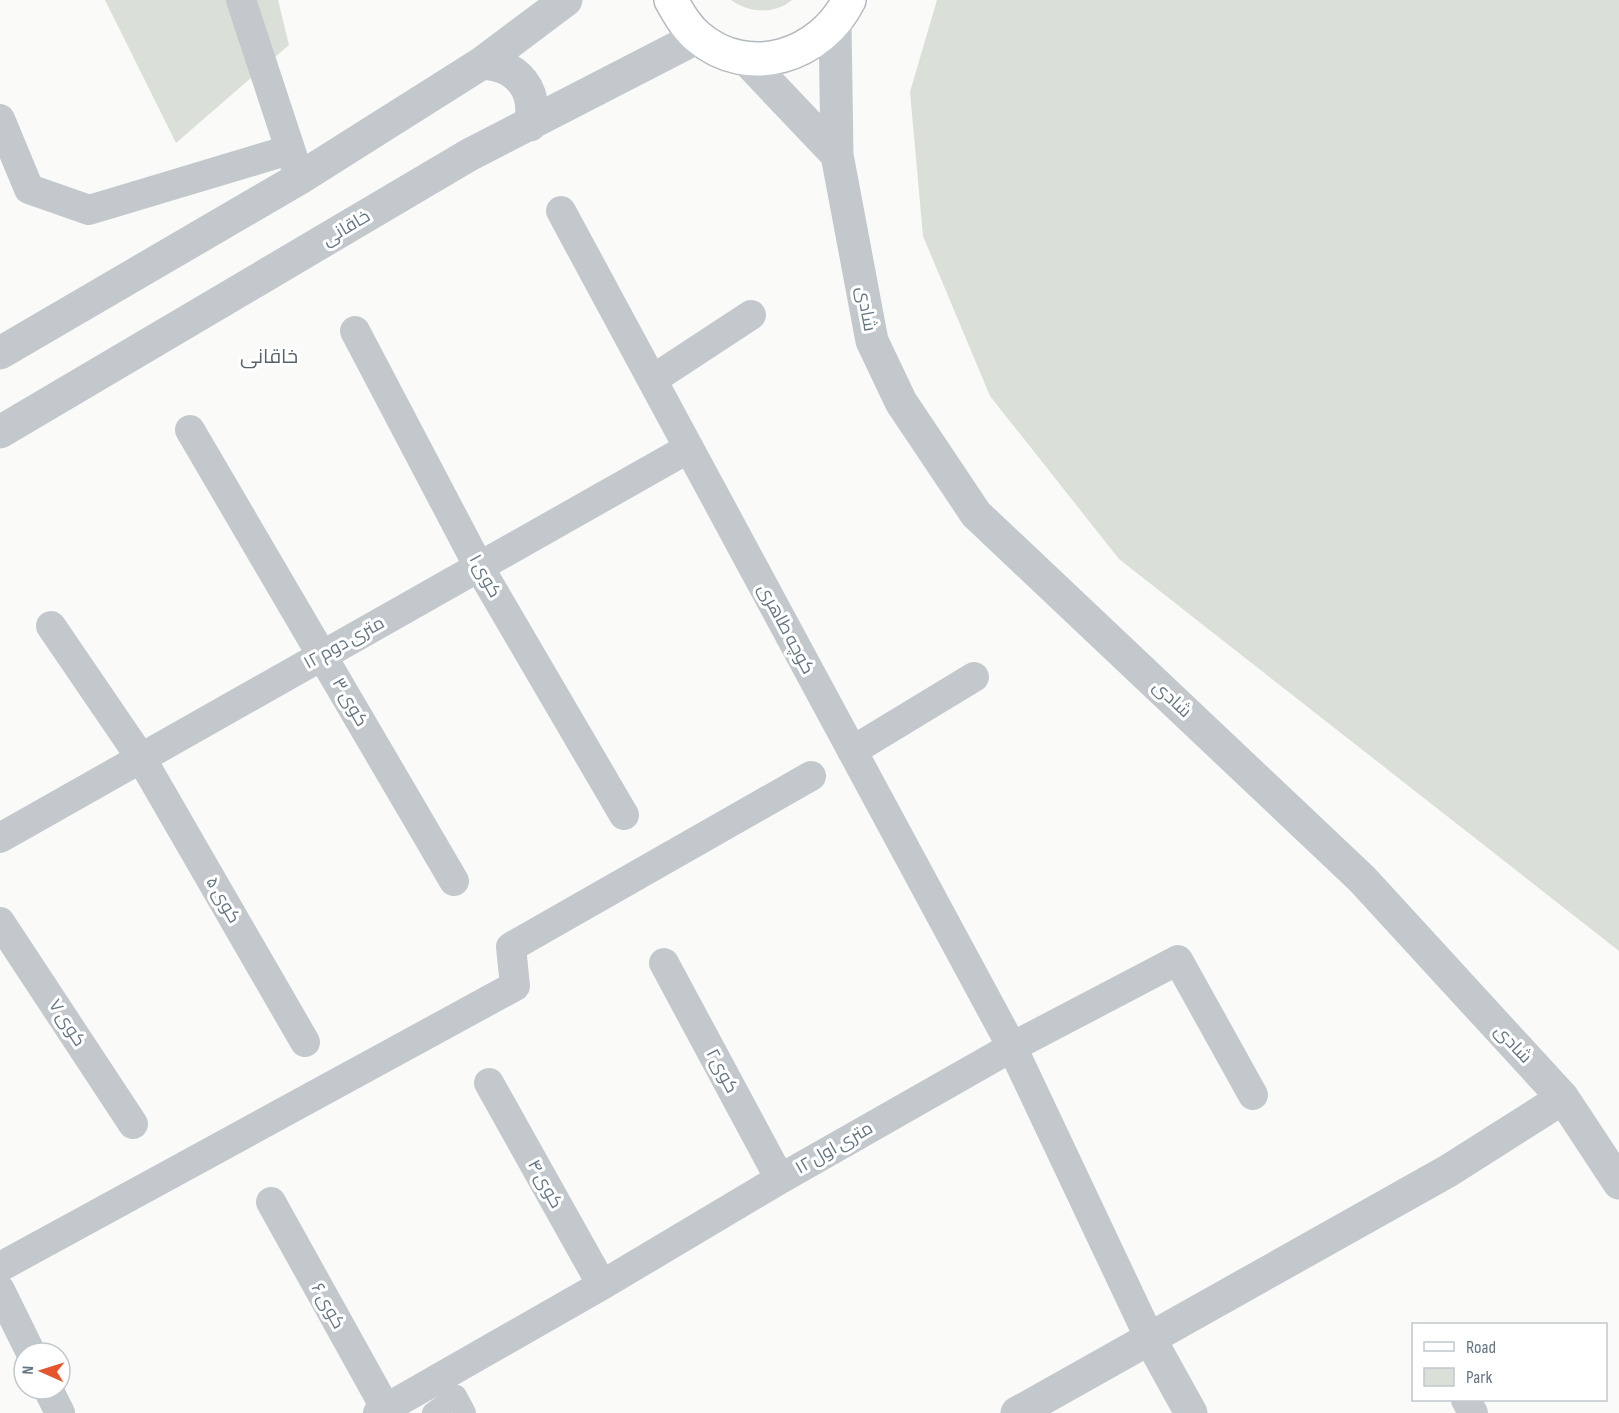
<svg xmlns="http://www.w3.org/2000/svg" width="1619" height="1413" font-family="'Sofia Sans Condensed',Cairo,sans-serif">
	<style>
		.green { fill: #dadfd7 }
		.lines { fill: none; stroke-linecap: round; stroke-linejoin: round }
		.secondary-casing { stroke: #b3babf; stroke-width: 36 }
		.pedestrian { stroke: #c3c8cc; stroke-width: 22 }
		.minor { stroke: #c3c8cc; stroke-width: 30 }
		.tertiary { stroke: #c3c8cc; stroke-width: 33 }
		.secondary { stroke: #fff; stroke-width: 33 }
		.labels { text-anchor: middle; dominant-baseline: central; stroke-width: 6; stroke-linejoin: round; paint-order: stroke }
		.street-label { font-size: 18px; fill: #657683; stroke: #fff }
		.neighbourhood-label { font-size: 20px; fill: #57646e; stroke: #fff }
	</style>
	<rect width="100%" height="100%" fill="#fafaf8"/>
	<path class="green" d="M105,0H278L289,45L176,143Z
		M731,0H792C774,15 749,13 731,0Z
		M937,0H1619V951L1119,559L990,396L923,236L910,92Z"/>
	<g class="lines">
		<defs>
			<path id="secondary" d="M671,0C679,14 686,27 698,37C749,80 821,56 849,0"/>
		</defs>
		<use href="#secondary" class="secondary-casing"/>
		<path class="pedestrian" d="M433,1413L456,1396L465,1413"/>
		<path class="minor" d="M241,0L296,167
			M0,119L29,189L89,210L289,150
			M561,211L1012,1047L1150,1339
			M355,331L479,567L624,815
			M652,380L751,315
			M190,430L454,881
			M51,626L141,758L305,1042
			M852,751L974,677
			M0,838L689,448
			M0,922L133,1124
			M664,963L780,1179
			M489,1083L602,1285
			M271,1202L386,1409
			M0,1267L515,986L511,947L811,776
			M0,1290L31,1353
			M48,1389L60,1413
			M1466,1400L1473,1413
			M378,1413L602,1285L780,1179L1012,1047L1178,960L1253,1095"/>
		<path class="tertiary" d="M835,23L837,155L872,341L901,402L976,514L1362,879L1563,1098L1619,1183
			M745,58L837,155
			M482,63C518,65 538,90 530,125
			M0,353L300,178L482,63L566,0
			M0,432L469,155L698,37
			M1150,1339L1191,1413
			M1017,1413L1448,1171L1563,1098"/>
		<use href="#secondary" class="secondary"/>
	</g>
	<g class="labels">
		<g class="street-label">
			<text transform="translate(346 228) rotate(-31)">خاقانی</text>
			<text transform="translate(866 309) rotate(80)">شادی</text>
			<text transform="translate(485 576) rotate(61)">کوی ۱</text>
			<text transform="translate(786 629) rotate(62)">کوچه طاهری</text>
			<text transform="translate(344 643) rotate(-29)">۱۲ متری دوم</text>
			<text transform="translate(1172 699) rotate(43)">شادی</text>
			<text transform="translate(350 702) rotate(60)">کوی ۳</text>
			<text transform="translate(223 900) rotate(60)">کوی ۵</text>
			<text transform="translate(67 1023) rotate(57)">کوی ۷</text>
			<text transform="translate(1513 1044) rotate(47)">شادی</text>
			<text transform="translate(722 1071) rotate(62)">کوی۲</text>
			<text transform="translate(834 1148) rotate(-30)">۱۲ متری اول</text>
			<text transform="translate(545 1184) rotate(61)">کوی ۴</text>
			<text transform="translate(328 1306) rotate(61)">کوی ۶</text>
		</g>
		<g class="neighbourhood-label">
			<text x="269" y="357">خاقانی</text>
		</g>
	</g>
	<rect x="1412" y="1323" width="195" height="78" fill="#ffffff" stroke="#c1c8cd" stroke-width="1.5"/>
	<rect x="1424" y="1342" width="30" height="9" fill="#ffffff" stroke="#c1c8cd" stroke-width="1.5"/>
	<text x="1466" y="1353" font-size="18" fill="#657683">Road</text>
	<rect x="1424" y="1368" width="30" height="18" fill="#dadfd7" stroke="#c1c8cd" stroke-width="1.5"/>
	<text x="1466" y="1383" font-size="18" fill="#657683">Park</text>
	<g transform="translate(42 1371) rotate(273)"><circle r="28" fill="#ffffff" stroke="#c1c8cd" stroke-width="1.5"/>
	<path d="M0-4.5L10 22L0 15L-10 22Z" fill="#e4572e"/>
	<text y="-9" font-size="16" font-weight="bold" text-anchor="middle" fill="#657683">N</text>
	</g>
</svg>
